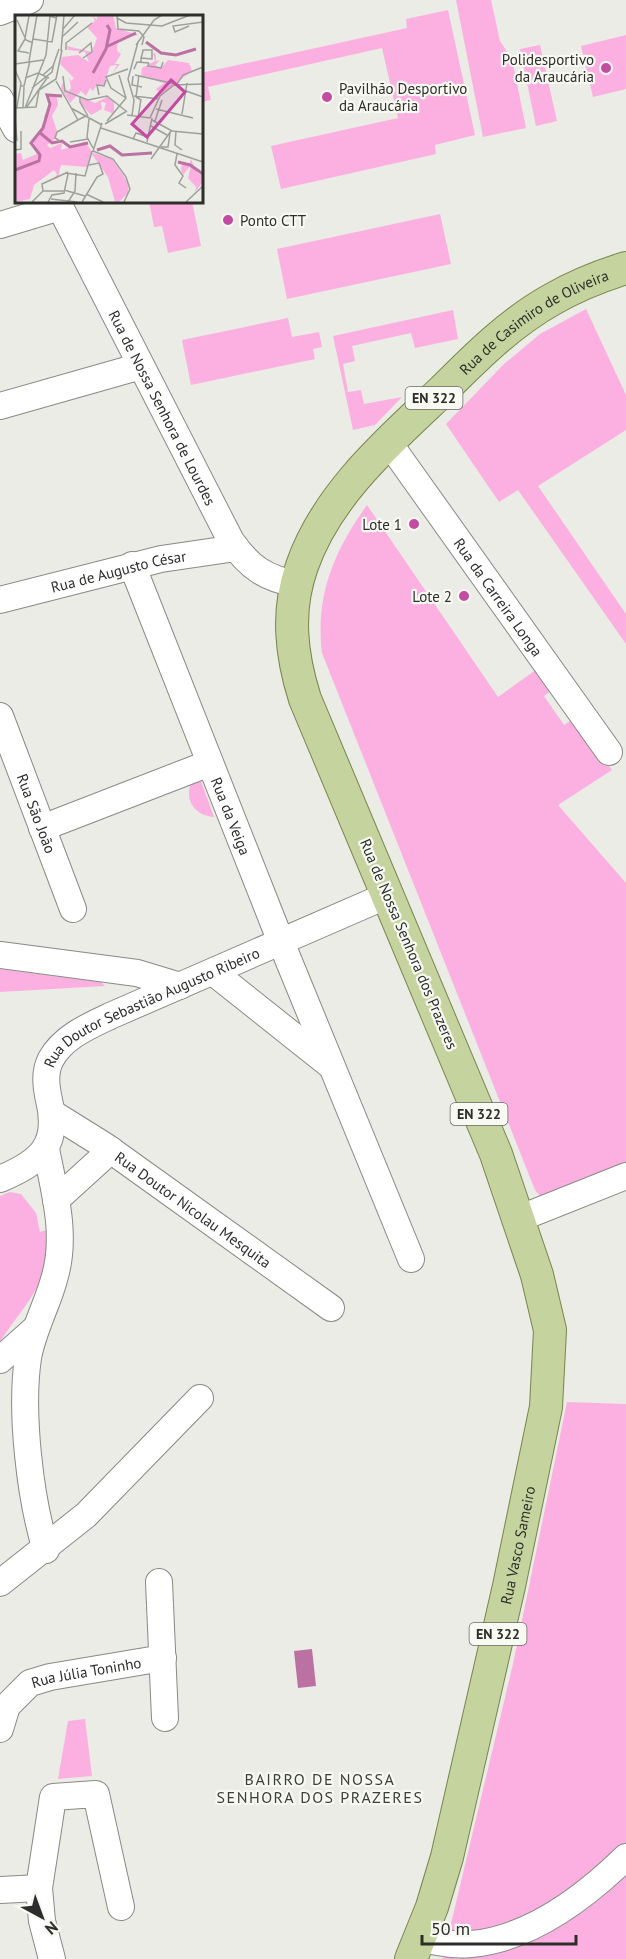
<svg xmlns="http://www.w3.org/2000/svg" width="626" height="1959" font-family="'PT Sans',sans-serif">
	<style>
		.green { fill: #fcb0e1 }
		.water { fill: #bb72a2 }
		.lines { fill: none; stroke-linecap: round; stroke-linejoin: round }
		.minor-casing { stroke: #888a83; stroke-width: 28 }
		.major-casing { stroke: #77864c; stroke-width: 34 }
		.minor { stroke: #fff; stroke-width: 26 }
		.major { stroke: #c5d39e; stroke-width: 32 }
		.poi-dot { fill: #c34ba0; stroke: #f7f9f2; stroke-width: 2 }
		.labels { text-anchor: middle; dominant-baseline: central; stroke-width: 4.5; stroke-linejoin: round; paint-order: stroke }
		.shield { fill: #f7f9f2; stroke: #6a6b67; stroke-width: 1.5 }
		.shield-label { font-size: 14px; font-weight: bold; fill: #2d2e2b }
		.poi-label { font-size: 15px; fill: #2d2e2b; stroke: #f7f9f2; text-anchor: end }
		.street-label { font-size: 15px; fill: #2d2e2b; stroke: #f7f9f2 }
		.neighbourhood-label { font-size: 16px; letter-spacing: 1.5px; fill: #3c3e39; stroke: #f7f9f2 }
		.inset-river { fill: none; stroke: #bb72a2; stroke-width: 3 }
		.inset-road { fill: none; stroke: #9ea09b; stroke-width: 1.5 }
		.view { fill: #c34ba0; fill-opacity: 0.15; stroke: #c34ba0; stroke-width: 3 }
		.inset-edge { fill: none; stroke: #2d2e2b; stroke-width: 3 }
	</style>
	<rect width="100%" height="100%" fill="#eaece5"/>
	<path class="green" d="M456,0H491L500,41L512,59L526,128L483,137Z
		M448,10L475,135L435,145L436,154L281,189L271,146L398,118L382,48L208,87L211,100L201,102V73L407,28L406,19Z
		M626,35V89L593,97L581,46Z
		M540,45L557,121L536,126L520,49Z
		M149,201H192L201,246L168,253L162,226L154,227Z
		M440,214L451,264L287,299L277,249Z
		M586,309L626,395V430L538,486L626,614V644L518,490L499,502L446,424L504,364L540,334Z
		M453,310L458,339L415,348L411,333L352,346L355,361L343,364L348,392L361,390L364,404L402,397L375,425L353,430L333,336Z
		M288,318L292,337L319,332L322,347L313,349L315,359L191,385L182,340Z
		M367,505L498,697L540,667L555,688L544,696L564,725L576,717L612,770L558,805L626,883V1167L541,1197L535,1190L322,653C315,596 334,551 367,505Z
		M198,773L214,817C189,815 181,791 198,773Z
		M0,969L101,982L105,986L0,992Z
		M10,1192L21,1194L36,1213L40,1232L47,1230C50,1287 28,1298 0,1342V1196Z
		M567,1402L626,1404V1843L544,1909L484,1933L449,1932L513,1664Z
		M85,1719L92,1776L58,1779L68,1721Z
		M626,1873V1959H440L456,1954L457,1959L494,1952Z"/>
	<path class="water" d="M312,1649L316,1686L298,1688L294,1651Z"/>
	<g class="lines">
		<defs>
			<g id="minor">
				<path d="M0,12L30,0"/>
				<path d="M0,99L16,129"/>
				<path id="s1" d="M57,201L231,541C249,567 266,579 297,584"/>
				<path d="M0,225L60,207"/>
				<path d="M0,406L141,366"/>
				<path id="s2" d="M389,443L609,752"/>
				<path id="s3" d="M132,565L281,942L411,1259"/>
				<path id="s4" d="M0,600L161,559L236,548"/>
				<path id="s5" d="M0,716L73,909"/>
				<path d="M42,828L210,763"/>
				<path d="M0,955L137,973L180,986"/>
				<path d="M213,972L330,1065"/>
				<path id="s6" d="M52,1113L105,1146L331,1308"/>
				<path d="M46,1149C54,1190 67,1234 55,1276C48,1304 33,1329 28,1358C20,1412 30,1498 46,1550"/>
				<path id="s7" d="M0,1179C40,1162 60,1146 49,1100C46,1086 44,1072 51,1059C63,1037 89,1026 110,1016L388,895"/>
				<path d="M56,1200L111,1150"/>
				<path d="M518,1219L626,1176"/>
				<path d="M0,1360L36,1328"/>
				<path d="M159,1582L165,1718"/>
				<path d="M0,1583L86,1515L200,1398"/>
				<path id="s8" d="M0,1729L7,1706L30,1683L50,1677L163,1658"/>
				<path d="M0,1890L39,1888"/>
				<path d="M420,1939C437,1942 454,1946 471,1944C530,1939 585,1897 626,1857"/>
				<path d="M52,1959L42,1921L39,1888L53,1797L96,1794L121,1907"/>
			</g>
			<g id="major">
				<path id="s9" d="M411,1959L432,1907L447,1857L509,1586L546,1407L550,1330L537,1275L496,1154L305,699C291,655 286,611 302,566C327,494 389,441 443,390C476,357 510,323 551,300C575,286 600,276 626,268"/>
			</g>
		</defs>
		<use href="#minor" class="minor-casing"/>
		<use href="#major" class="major-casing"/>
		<use href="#minor" class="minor"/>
		<use href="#major" class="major"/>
	</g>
	<g class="poi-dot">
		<circle cx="606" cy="68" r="6"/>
		<circle cx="327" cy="97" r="6"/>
		<circle cx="228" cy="220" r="6"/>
		<circle cx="414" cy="524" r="6"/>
		<circle cx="464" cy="596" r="6"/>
	</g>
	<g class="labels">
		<g class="shield">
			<rect x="405.5" y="387" width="57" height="22" rx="4.5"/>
			<rect x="450.5" y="1103" width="57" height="22" rx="4.5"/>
			<rect x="469.5" y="1623" width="57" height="22" rx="4.5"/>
		</g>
		<g class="shield-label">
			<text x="434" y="398">EN 322</text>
			<text x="479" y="1114">EN 322</text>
			<text x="498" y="1634">EN 322</text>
		</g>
		<g class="poi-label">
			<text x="594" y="59">Polidesportivo<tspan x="594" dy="17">da Araucária</tspan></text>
			<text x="339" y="88" text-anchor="start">Pavilhão Desportivo<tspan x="339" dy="17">da Araucária</tspan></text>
			<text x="240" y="220" text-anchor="start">Ponto CTT</text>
			<text x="402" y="524">Lote 1</text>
			<text x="452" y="596">Lote 2</text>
		</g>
		<g class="street-label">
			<text stroke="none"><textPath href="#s9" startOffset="1802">Rua de Casimiro de Oliveira</textPath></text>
			<text stroke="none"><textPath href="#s1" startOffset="232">Rua de Nossa Senhora de Lourdes</textPath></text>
			<text stroke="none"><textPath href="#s4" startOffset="122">Rua de Augusto César</textPath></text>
			<text stroke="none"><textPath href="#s2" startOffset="189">Rua da Carreira Longa</textPath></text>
			<text stroke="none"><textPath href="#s5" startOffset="104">Rua São João</textPath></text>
			<text stroke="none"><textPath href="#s3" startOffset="270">Rua da Veiga</textPath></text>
			<text transform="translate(409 944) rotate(67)">Rua de Nossa Senhora dos Prazeres</text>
			<text stroke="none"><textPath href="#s7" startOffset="261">Rua Doutor Sebastião Augusto Ribeiro</textPath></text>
			<text stroke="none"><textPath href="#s6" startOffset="171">Rua Doutor Nicolau Mesquita</textPath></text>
			<text stroke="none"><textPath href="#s9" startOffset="428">Rua Vasco Sameiro</textPath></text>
			<text stroke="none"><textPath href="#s8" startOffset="114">Rua Júlia Toninho</textPath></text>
		</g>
		<g class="neighbourhood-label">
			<text x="320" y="1779">BAIRRO DE NOSSA<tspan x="320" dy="18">SENHORA DOS PRAZERES</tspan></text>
		</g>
	</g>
	<g transform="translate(15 15)">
		<rect width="188" height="188" fill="#eaece5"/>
		<path d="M77,0L82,5V0H98L101,13L123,20L103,25L102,36L106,39L100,49H105L98,58L102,50L95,51L89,70L81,71L78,76L75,73L71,81L66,76L55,88L46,73L48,67L50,76L53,74L51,80L56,73L54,62L56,66L59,63L45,49L47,42L63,40L74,47L70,37L53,35L52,31L77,37L82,23L72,12L80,6ZM138,38H140L141,40V46L145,45L140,50L146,53L153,45L174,48L177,56L146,79L141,74L149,68L126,61L127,53L140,46ZM41,79L43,90L37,101L42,116L40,124L32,130L35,133L47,128L46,135L70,127L78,138L97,144L114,169L113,178L104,187H100L93,162L76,138L72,152L46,150L43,163L38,165L42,159L39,155L19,170L15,184L0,187V139L6,138L8,145L24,138L17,125L31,109L29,102L36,86L34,80ZM67,82L80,88L92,82L99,87V99L89,95L91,88L86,87L87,94L76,100L65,88ZM176,144L182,158L184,147L182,158L187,160V168L180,177L181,172L173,163L176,150L168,160L166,155L167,148L174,150Z" fill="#fcb0e1"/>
		<path class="inset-river" d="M131,27L146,38L161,40L181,34M91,32L121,18M78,58L91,34L95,15L92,10M24,117L37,128L47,126L55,132L73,128M82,135L95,131L107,140L137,138M163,147L175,150L188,159M0,155L24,146L25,140L16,128L28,113L35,89L32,80L47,81"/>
		<path class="inset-road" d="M11,0H35M102,0L103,14L124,16L129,22L127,30M102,3L111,8L147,11L175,0M2,5L11,25L18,28M174,11L160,17L158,11L188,7M48,14L46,36L49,0M48,14L60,0M48,21L63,7M10,23L14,1M10,24L3,36L14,38M18,24L37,27L42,0M121,30L139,5L147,0M51,35V28L77,8M64,38L76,28L77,37L68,43M14,46L22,0M126,47V43L128,36V35H137V44L126,43M134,48L133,51L146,53L148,47M0,49L28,45M119,54L122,47L134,48M0,55L6,68L2,92M28,60L38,51L44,34M120,60L160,69M124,60L121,82L126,85M48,61L50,76L73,85L92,81L111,96M118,61L117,70L127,72M10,63L23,58L34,63M41,66L63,105L71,101M162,69L168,60L188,52M5,71H9L15,46M17,73L37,57L39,48M171,76L188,82M84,80L82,70L89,71L91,65M65,81V87L73,101M119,81L144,84M111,83L96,73L91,62L113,54M0,93L21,92L24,75L41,64L47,35M8,93L9,72M10,93L31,40L35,1L41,3M11,93L32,63M56,93L87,110M141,94L178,103M167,99L172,68M112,100L135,103L145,81L159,70L188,69M117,101L119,85L113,64L123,27M0,102L2,126M123,103L126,84M74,104L72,122L78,133M137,105L157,116L188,119M92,106L111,83L104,60M140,106L147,85M87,108L78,136L98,144L111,162L115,174L109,187M90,109L112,96M136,111L152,120M86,113L188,147M161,116L160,130L167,135M118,124L121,118L133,122M45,126L40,123L42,117L63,105M55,127L73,124M132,127L137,103M146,132H153L155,118M0,135L6,134V116M162,139L160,150L168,161L164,168L171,173M136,144L156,116M51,158L70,161L77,136M49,175L70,181M28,176L27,169L53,157M71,179L88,187M36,184L62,187M17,187L28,176H49M33,187L37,180L49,178L53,159M53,187L60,176L61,158M67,187L82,162L88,159L84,148L74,150M171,187L188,171"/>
		<path class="view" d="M156,65L170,77L132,122L117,109Z"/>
		<rect width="188" height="188" class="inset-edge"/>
	</g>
	<g transform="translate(42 1917) rotate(139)" stroke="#f7f9f2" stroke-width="4.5" paint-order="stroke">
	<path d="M0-4.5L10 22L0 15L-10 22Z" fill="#2d2e2b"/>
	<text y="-9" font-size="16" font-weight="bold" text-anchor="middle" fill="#2d2e2b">N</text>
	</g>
	<path d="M422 1935v9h154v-9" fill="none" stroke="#2d2e2b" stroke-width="3"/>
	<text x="431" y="1935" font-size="18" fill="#2d2e2b" stroke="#f7f9f2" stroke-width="4.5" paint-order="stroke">50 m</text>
</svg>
